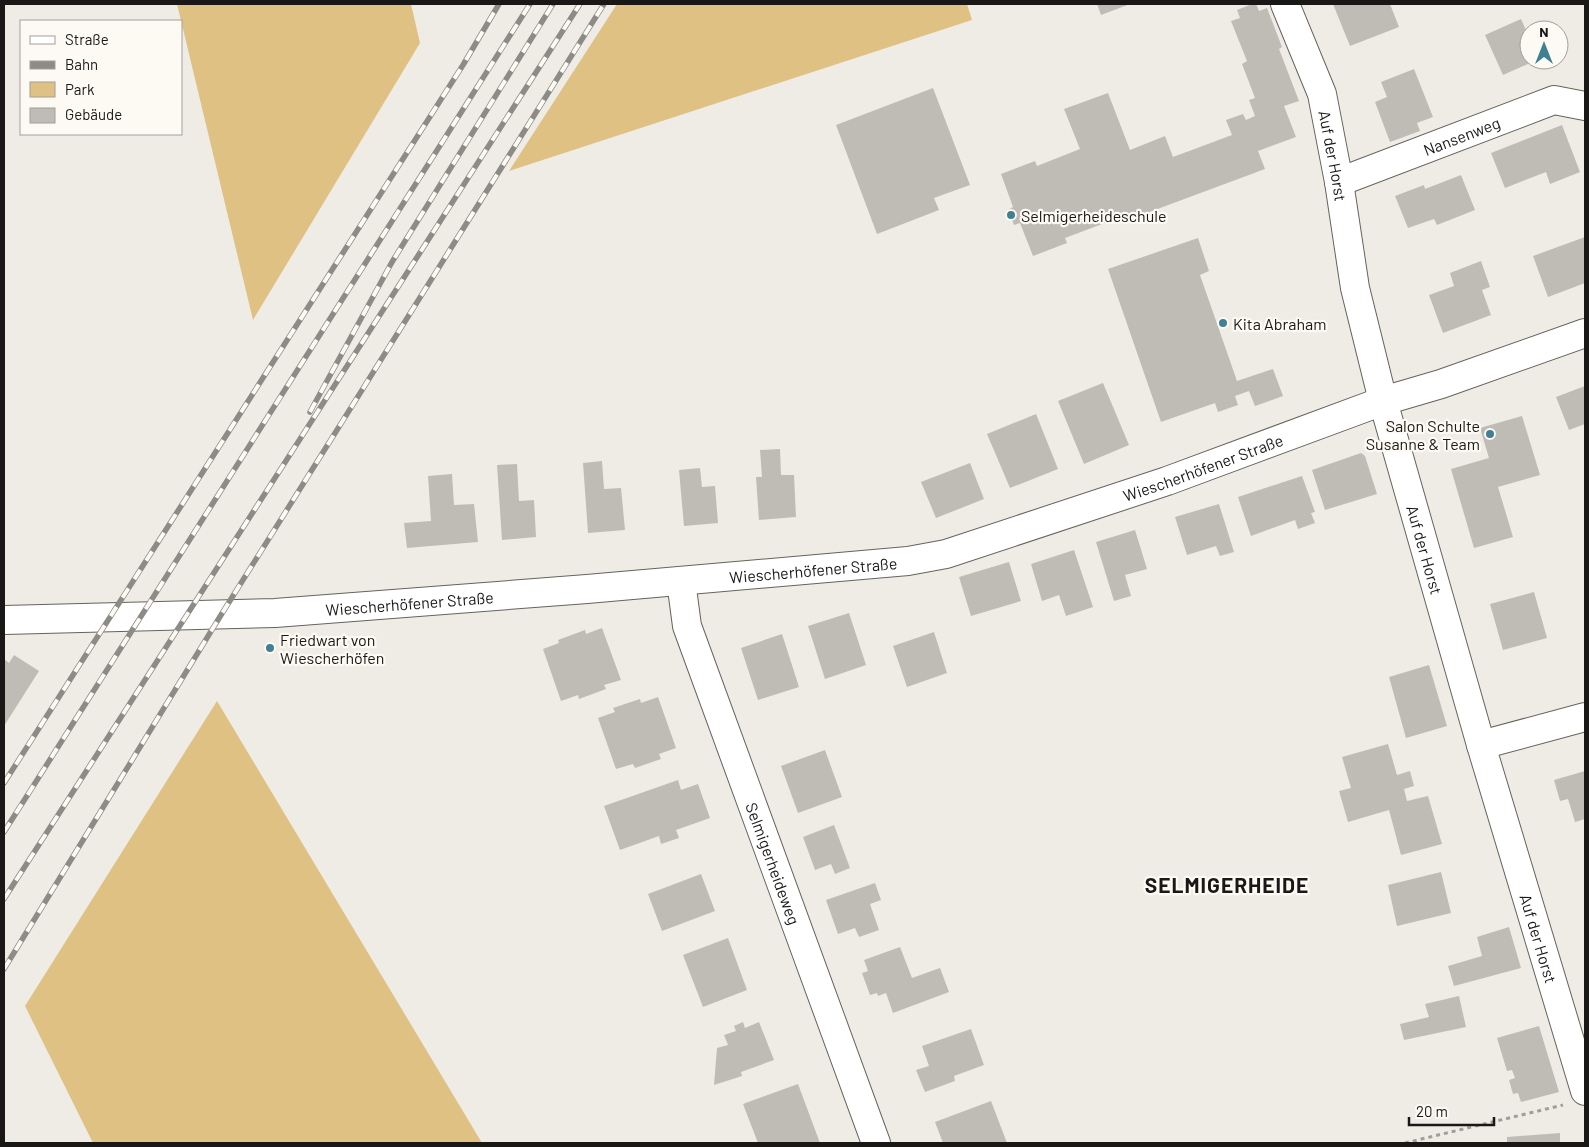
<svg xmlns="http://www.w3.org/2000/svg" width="1589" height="1147" font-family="Barlow,sans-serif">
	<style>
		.green { fill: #dfc184 }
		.building { fill: #bfbcb6 }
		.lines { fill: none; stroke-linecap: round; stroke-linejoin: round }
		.minor-casing { stroke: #66635d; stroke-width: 30 }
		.tertiary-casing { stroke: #66635d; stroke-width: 30 }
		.path { stroke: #a09e99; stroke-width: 3; stroke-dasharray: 4 4; stroke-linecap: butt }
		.minor { stroke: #fff; stroke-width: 28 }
		.tertiary { stroke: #fff; stroke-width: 28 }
		.rail-casing { stroke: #8d8b86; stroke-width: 5.5 }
		.rail { stroke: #fdf9f3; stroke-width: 4; stroke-dasharray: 11; stroke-linecap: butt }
		.poi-dot { fill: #408093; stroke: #fdf9f3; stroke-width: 2 }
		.labels { text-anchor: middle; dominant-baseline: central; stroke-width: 4.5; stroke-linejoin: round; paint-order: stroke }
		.street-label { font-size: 16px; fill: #191816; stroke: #fdf9f3 }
		.poi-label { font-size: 16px; fill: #191816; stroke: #fdf9f3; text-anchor: start }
		.district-label { font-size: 21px; font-weight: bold; letter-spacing: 1px; fill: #191816; stroke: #fdf9f3 }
	</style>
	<rect width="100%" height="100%" fill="#efece6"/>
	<path class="green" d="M177,4H411L420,43L253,320Z
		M617,4H967L972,20L509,171Z
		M217,701L482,1143H93L25,1006Z"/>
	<path class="building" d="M1097,4H1130L1101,15Z
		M1252,4H1256L1259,11L1267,8L1282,47L1279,49L1299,101L1284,106L1296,137L1258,151L1265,169L1136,217L1134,212L1065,238L1067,243L1033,256L1020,223L1014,225L1008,210L1013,207L1001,174L1035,161L1037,166L1080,149L1064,109L1108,93L1130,150L1165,136L1173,157L1232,135L1226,120L1243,114L1246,120L1255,116L1249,100L1255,98L1242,64L1247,61L1231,21L1240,18L1237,10Z
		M1333,4H1390L1399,27L1350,46Z
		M1521,19L1529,37V60H1537L1503,75L1485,35Z
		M1414,69L1433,117L1417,123L1420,131L1390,142L1375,102L1387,97L1381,82Z
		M933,88L970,185L934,198L939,210L877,234L836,125Z
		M1562,125L1580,172L1550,184L1546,172L1505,188L1491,153Z
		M1461,175L1475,210L1437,225L1434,219L1408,228L1395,196L1424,185L1425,189Z
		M1585,237V283L1548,297L1533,256Z
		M1198,238L1209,271L1200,275L1237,381L1273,369L1283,396L1255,406L1249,391L1235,396L1238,405L1218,412L1215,403L1161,422L1108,269Z
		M1481,261L1490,287L1482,290L1491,315L1443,333L1429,295L1454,286L1450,273Z
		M1103,383L1129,445L1084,464L1058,401Z
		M1585,386V424L1569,430L1556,397Z
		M1036,414L1058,469L1010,488L987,434Z
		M1522,416L1540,475L1498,487L1513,537L1474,548L1451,469L1489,458L1480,428Z
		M780,449L781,475H794L796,517L759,520L756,477H762L760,450Z
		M1361,453L1365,456L1377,494L1325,510L1312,470Z
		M602,461L604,489L621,488L625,530L588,533L583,463Z
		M970,463L984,499L936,518L921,482Z
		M517,464L519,501L534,500L536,537L502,540L497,465Z
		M700,468L702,487L715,486L718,523L684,526L679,470Z
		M452,474L454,505L474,504L478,542L407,548L404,523L431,521L428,476Z
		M1302,476L1315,512L1311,513L1315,523L1298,529L1295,520L1251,536L1238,497Z
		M1219,504L1234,552L1220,556L1216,546L1187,555L1175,517Z
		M1135,530L1147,569L1125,575L1131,596L1114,601L1096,542Z
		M1074,550L1093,607L1066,616L1059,595L1042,601L1031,564Z
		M1009,562L1021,601L971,616L959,577Z
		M1534,592L1547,638L1503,650L1490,604Z
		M849,613L866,665L825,679L808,626Z
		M602,628L621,680L604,685L606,689L579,699L578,695L561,701L543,649L559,643L558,640L585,630L586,634Z
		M934,632L947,673L907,687L893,646Z
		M782,634L799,687L758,700L741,648Z
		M14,655L39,671L4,726V659L9,663Z
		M1429,665L1447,726L1406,738L1389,677Z
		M658,697L676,748L659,754L661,759L635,768L633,764L616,769L598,718L615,712L613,708L640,699L641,703Z
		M1388,744L1397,775L1410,771L1414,786L1404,789L1407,801L1428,796L1442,844L1401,855L1389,810L1348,822L1339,791L1351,788L1342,757Z
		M825,750L842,797L798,813L781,766Z
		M1585,771V819L1575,822L1568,799L1560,801L1554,780Z
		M678,780L681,790L698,784L710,818L676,830L679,838L661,844L659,836L620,850L604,806Z
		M834,825L850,868L835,874L831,864L815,870L803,837Z
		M1441,872L1451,913L1397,926L1388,885Z
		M701,874L715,911L662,931L648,894Z
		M875,883L881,900L870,904L879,930L859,937L855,928L838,934L826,900Z
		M1509,927L1521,968L1454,986L1448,966L1482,956L1477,937Z
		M728,938L747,990L703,1007L683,955Z
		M900,947L912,978L940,968L949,992L893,1013L886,993L878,996L877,993L870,995L862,973L868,971L864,960Z
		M1459,996L1466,1027L1404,1040L1400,1024L1429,1017L1425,1004Z
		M743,1022L745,1028L759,1022L774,1060L741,1072L742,1076L714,1085L717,1048L728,1045L724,1035L736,1031L734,1026Z
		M1539,1026L1559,1092L1521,1102L1518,1093L1513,1094L1509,1080L1515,1078L1512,1070L1507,1071L1497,1038Z
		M971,1029L984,1065L954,1076L955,1081L925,1092L916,1070L929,1066L922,1046Z
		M798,1084L820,1143H758L743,1104Z
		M991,1101L1007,1143H943L935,1122Z
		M1560,1133V1143H1507V1137Z"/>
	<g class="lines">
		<defs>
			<g id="minor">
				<path id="s1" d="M1285,4L1322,94L1339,182L1355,288L1383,401L1481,745L1585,1091"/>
				<path id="s2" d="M1339,182L1554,100L1585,106"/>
				<path id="s3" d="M681,581L687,626L876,1143"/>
				<path d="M1481,745L1585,717"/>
			</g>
			<g id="tertiary">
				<path id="s4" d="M4,620L275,613L587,589L908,561L946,554L1167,481L1383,401L1441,384L1585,333"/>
			</g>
		</defs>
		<use href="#minor" class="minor-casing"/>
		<use href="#tertiary" class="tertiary-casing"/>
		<path class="path" d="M1405,1143L1563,1105"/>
		<use href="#minor" class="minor"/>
		<use href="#tertiary" class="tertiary"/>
		<defs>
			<path id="rail" d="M310,412L392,262L553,4
				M4,783L463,65L499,4
				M4,832L530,4
				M4,899L580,4
				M4,969L221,615L604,4"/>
		</defs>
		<use href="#rail" class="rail-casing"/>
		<use href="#rail" class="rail"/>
	</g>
	<g class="poi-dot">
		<circle cx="1011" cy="215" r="5"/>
		<circle cx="1223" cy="323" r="5"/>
		<circle cx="1490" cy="434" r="5"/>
		<circle cx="270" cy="648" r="5"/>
	</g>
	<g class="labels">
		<g class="street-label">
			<text stroke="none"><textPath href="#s2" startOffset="131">Nansenweg</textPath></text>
			<text stroke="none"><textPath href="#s1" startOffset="160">Auf der Horst</textPath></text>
			<text stroke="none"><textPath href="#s4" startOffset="1216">Wiescherhöfener Straße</textPath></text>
			<text stroke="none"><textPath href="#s1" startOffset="565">Auf der Horst</textPath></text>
			<text stroke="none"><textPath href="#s4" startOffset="811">Wiescherhöfener Straße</textPath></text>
			<text stroke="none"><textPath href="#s4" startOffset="406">Wiescherhöfener Straße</textPath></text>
			<text stroke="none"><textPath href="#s3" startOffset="298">Selmigerheideweg</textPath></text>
			<text stroke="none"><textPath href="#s1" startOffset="970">Auf der Horst</textPath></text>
		</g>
		<g class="poi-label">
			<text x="1021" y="215">Selmigerheideschule</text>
			<text x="1233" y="323">Kita Abraham</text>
			<text x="1480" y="425" text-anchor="end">Salon Schulte<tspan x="1480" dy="18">Susanne &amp; Team</tspan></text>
			<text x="280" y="639">Friedwart von<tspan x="280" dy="18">Wiescherhöfen</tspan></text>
		</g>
		<g class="district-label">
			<text x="1227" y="884">SELMIGERHEIDE</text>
		</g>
	</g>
	<rect width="1589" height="1147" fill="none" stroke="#191816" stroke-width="10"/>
	<rect x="20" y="20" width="162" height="115" fill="#fdf9f3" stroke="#a29f9b"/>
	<rect x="30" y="36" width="25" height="8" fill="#ffffff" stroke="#a29f9b"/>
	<text x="65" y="45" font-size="15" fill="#191816">Straße</text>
	<rect x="30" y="61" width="25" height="8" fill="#8d8b86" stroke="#a29f9b"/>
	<text x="65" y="70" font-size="15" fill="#191816">Bahn</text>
	<rect x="30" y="82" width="25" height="15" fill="#dfc184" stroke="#a29f9b"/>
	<text x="65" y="95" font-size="15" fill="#191816">Park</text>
	<rect x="30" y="108" width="25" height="15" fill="#bfbcb6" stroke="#a29f9b"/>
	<text x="65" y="120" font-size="15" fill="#191816">Gebäude</text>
	<g transform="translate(1544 45)"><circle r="24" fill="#fdf9f3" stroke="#a29f9b"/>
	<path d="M0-4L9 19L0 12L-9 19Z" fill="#408093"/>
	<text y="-8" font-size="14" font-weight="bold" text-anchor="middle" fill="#191816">N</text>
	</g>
	<path d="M1409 1117v8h85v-8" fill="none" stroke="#191816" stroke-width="2.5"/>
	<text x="1416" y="1117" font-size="15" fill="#191816" stroke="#fdf9f3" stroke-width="4" paint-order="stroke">20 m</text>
</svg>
